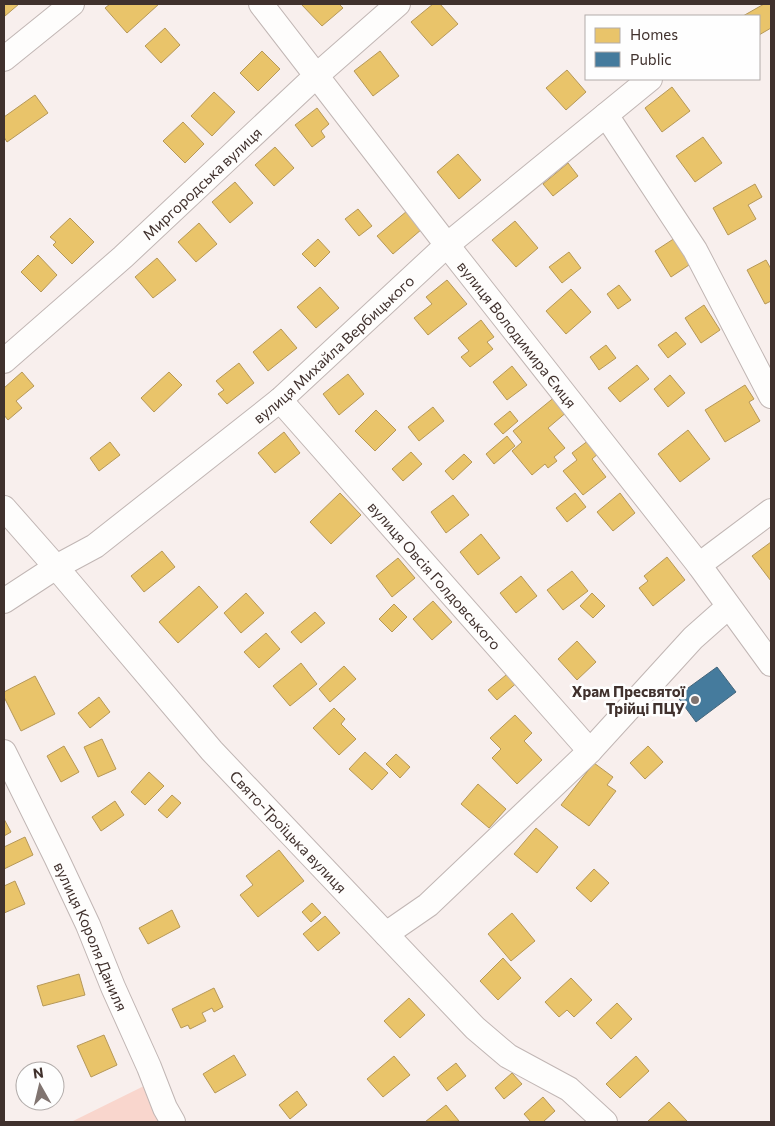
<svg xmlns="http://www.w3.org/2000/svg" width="775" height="1126" font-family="Commissioner,sans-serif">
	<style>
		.green { fill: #f9d6cd }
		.homes { fill: #e9c46a; stroke: #b69858 }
		.public { fill: #457b9d; stroke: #44657b }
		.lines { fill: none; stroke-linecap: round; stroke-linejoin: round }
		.minor-casing { stroke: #c1b6b4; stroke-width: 26 }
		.minor { stroke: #fefdfc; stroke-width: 24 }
		.poi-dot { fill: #807470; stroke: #fefefe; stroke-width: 2 }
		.labels { text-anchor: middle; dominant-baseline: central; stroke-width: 5; stroke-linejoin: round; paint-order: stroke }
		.street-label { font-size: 15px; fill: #40312d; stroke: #fefefe }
		.poi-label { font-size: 15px; font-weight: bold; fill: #40312d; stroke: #fefefe; text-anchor: end }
	</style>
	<rect width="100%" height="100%" fill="#f8efed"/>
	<path class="green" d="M146,1085L170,1122H71Z"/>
	<path class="homes" d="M4,4H19L5,16Z
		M110,4H159L127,33L105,8Z
		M301,4H339L343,8L322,26Z
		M433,4H440L458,24L432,46L411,22Z
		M764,4H771V28L759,35V16H743Z
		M165,28L180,45L161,63L145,46Z
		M262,51L280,69L258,91L240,73Z
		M380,51L399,76L373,96L354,71Z
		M567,70L586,92L566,110L546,88Z
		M672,87L690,111L662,132L645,108Z
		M214,92L235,112L212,136L191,116Z
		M35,95L48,113L7,142L4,137V117Z
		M317,108L329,124L321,131L325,137L312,147L295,125Z
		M183,122L204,144L185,163L163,141Z
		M703,137L722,163L695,182L676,156Z
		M275,147L294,168L274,186L255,165Z
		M458,154L481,180L459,199L437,172Z
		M568,163L578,176L553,196L543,184Z
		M235,182L253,203L230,223L212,202Z
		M755,184L762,197L748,205L756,219L728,235L713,208Z
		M358,209L372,226L359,236L345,219Z
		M407,211L422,229L393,254L377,236Z
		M70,218L94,242L72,264L53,245L56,242L50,237Z
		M515,221L538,248L516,267L492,240Z
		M199,223L217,244L196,262L178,242Z
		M675,238L692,263L671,277L655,251Z
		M318,239L330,252L315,267L302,254Z
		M569,252L581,268L562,283L549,267Z
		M38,255L57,275L41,292L21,272Z
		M157,258L176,280L153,298L135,277Z
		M766,260L771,269V301L765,304L747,270Z
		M447,280L467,304L428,335L414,318L432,304L426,297Z
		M619,285L631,300L618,309L607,294Z
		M320,287L339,308L316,328L297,307Z
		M571,289L591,312L566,334L546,311Z
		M704,305L720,330L701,343L685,318Z
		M481,320L494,337L487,342L493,349L470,367L461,357L469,351L458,338Z
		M281,329L297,348L268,371L253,352Z
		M676,332L686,344L668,358L658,345Z
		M606,345L616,358L599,370L590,357Z
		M239,363L254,383L227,404L218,394L224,390L216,381Z
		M637,365L649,379L620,402L608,388Z
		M512,366L527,385L507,400L493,382Z
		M22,372L34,386L16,401L22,408L8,420L4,415V388Z
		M169,372L182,385L154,412L141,398Z
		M348,374L364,394L339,415L323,394Z
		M670,375L685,393L668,407L654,389Z
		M745,385L754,399L749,402L760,421L725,442L705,410Z
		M556,396L568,411L548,428L565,448L554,457L557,461L548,468L545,464L532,475L512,451L522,442L513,431Z
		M433,407L444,421L419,441L408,427Z
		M376,410L396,430L375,451L355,431Z
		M510,411L518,421L503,434L494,424Z
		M688,430L710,459L680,482L658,454Z
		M284,432L300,453L275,473L258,453Z
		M507,436L515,446L494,464L486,454Z
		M589,440L599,453L592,459L606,477L583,495L563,471L577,460L572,453Z
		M110,442L120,455L99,471L90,458Z
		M411,452L422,464L403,481L392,469Z
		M464,454L472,462L453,480L445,471Z
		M340,493L361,515L331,544L310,522Z
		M575,493L586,507L567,522L556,508Z
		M620,493L635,513L613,531L597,512Z
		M453,495L469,515L446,533L431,512Z
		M481,534L500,558L478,575L460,552Z
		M771,542V581L752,556Z
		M162,551L175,567L144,592L131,576Z
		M667,557L685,580L653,606L639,588L648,581L644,576Z
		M398,558L415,578L392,597L376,576Z
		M572,571L588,591L563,610L547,590Z
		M521,576L537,596L516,613L500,593Z
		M199,586L218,607L178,643L159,622Z
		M246,593L264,613L241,633L224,613Z
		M592,593L605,606L593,618L580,606Z
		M433,601L452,622L432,640L413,619Z
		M394,604L407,617L392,632L379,619Z
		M315,612L325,623L301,643L291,632Z
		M266,633L280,649L259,668L244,652Z
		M577,641L596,662L577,680L558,659Z
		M301,663L317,684L290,706L273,686Z
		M344,666L356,679L330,702L319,689Z
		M512,670L520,680L497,700L488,690Z
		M35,676L55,714L21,731L4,697V692Z
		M99,697L110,712L90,728L78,713Z
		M334,708L345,719L341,724L356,739L339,755L313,728Z
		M515,715L532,733L524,741L542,760L517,784L492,758L501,749L490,738Z
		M102,739L116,769L98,777L84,747Z
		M64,746L79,772L61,782L47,756Z
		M648,746L663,762L645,779L630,763Z
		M365,752L388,773L372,790L349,769Z
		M396,754L410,767L400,778L386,764Z
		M594,763L613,777L607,785L616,791L589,826L561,805Z
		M149,772L164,786L145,805L131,792Z
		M478,784L506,809L489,828L461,804Z
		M172,795L181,803L167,818L158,810Z
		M115,801L124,815L101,831L92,817Z
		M4,819L11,832L4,836Z
		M536,828L558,847L537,873L514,854Z
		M25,837L33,855L4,869V847Z
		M279,850L304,881L258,917L240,895L253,885L246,876Z
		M594,869L609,883L591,902L576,888Z
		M15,881L25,904L4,913V886Z
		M312,903L321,913L311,922L302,912Z
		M172,910L180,927L148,944L139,928Z
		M512,913L535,941L511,961L488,934Z
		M325,916L340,933L318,951L303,934Z
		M503,958L521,978L498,1000L480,981Z
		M79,974L85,995L43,1006L37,986Z
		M571,978L592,1000L574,1017L567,1010L559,1017L545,1002Z
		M214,988L223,1007L214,1012L212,1008L202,1013L206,1021L190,1029L188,1025L181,1028L172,1009Z
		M409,998L425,1015L400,1038L384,1021Z
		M617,1003L632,1019L611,1039L596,1023Z
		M104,1035L117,1065L91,1077L77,1046Z
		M234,1055L246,1075L215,1093L203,1074Z
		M394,1056L410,1075L383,1097L367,1079Z
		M636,1056L649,1071L620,1098L606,1084Z
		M456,1063L466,1076L447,1091L437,1078Z
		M512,1073L522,1084L504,1099L495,1088Z
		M297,1091L307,1105L290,1119L279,1105Z
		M543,1097L555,1111L543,1122H531L524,1114Z
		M669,1102L687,1121L647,1122Z
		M446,1105L459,1121L425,1122Z"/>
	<path class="public" d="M717,667L736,692L696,722L677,696Z"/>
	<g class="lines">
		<defs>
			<g id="minor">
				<path id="s1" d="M261,4L447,245L699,565L771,664"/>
				<path d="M4,59L72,4"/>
				<path d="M606,115L695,250L771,396"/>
				<path id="s2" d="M4,361L123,257L316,76L398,4"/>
				<path id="s3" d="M280,400L590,751"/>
				<path id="s4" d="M4,508L56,567L212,751L475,1028L508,1056L569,1089L605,1122"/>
				<path d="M699,565L771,511"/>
				<path id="s5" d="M4,601L56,567L95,546L280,400L447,245L650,79"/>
				<path id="s6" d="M4,752L56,857L88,925L113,987L149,1067L165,1108L173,1122"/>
				<path d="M386,934L428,905L590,751L693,638L728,607"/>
			</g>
		</defs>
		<use href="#minor" class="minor-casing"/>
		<use href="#minor" class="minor"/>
	</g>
	<circle class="poi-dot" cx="695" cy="700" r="5"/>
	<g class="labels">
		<g class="street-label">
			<text stroke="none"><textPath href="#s2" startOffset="266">Миргородська вулиця</textPath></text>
			<text stroke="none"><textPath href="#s1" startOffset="418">вулиця Володимира Ємця</textPath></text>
			<text stroke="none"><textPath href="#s5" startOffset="416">вулиця Михайла Вербицького</textPath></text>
			<text stroke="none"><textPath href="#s3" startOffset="234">вулиця Овсія Голдовського</textPath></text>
			<text stroke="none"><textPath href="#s4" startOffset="431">Свято-Троїцька вулиця</textPath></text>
			<text stroke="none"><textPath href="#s6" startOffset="204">вулиця Короля Даниля</textPath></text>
		</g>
		<g class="poi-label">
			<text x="685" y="691">Храм Пресвятої<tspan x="685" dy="17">Трійці ПЦУ</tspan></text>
		</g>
	</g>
	<rect width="775" height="1126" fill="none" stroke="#40312d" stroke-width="10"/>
	<rect x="585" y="15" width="175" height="65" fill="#fefefe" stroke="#b2acaa"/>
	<rect x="595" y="28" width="25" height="15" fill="#e9c46a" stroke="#b2acaa"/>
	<text x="630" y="40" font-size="15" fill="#40312d">Homes</text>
	<rect x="595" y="52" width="25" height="15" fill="#457b9d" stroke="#b2acaa"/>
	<text x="630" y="65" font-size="15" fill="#40312d">Public</text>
	<g transform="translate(40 1086) rotate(352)"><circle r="24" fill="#fefefe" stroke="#b2acaa"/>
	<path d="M0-4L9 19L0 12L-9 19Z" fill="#807470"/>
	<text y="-8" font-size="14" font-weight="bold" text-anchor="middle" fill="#40312d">N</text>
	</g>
</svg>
